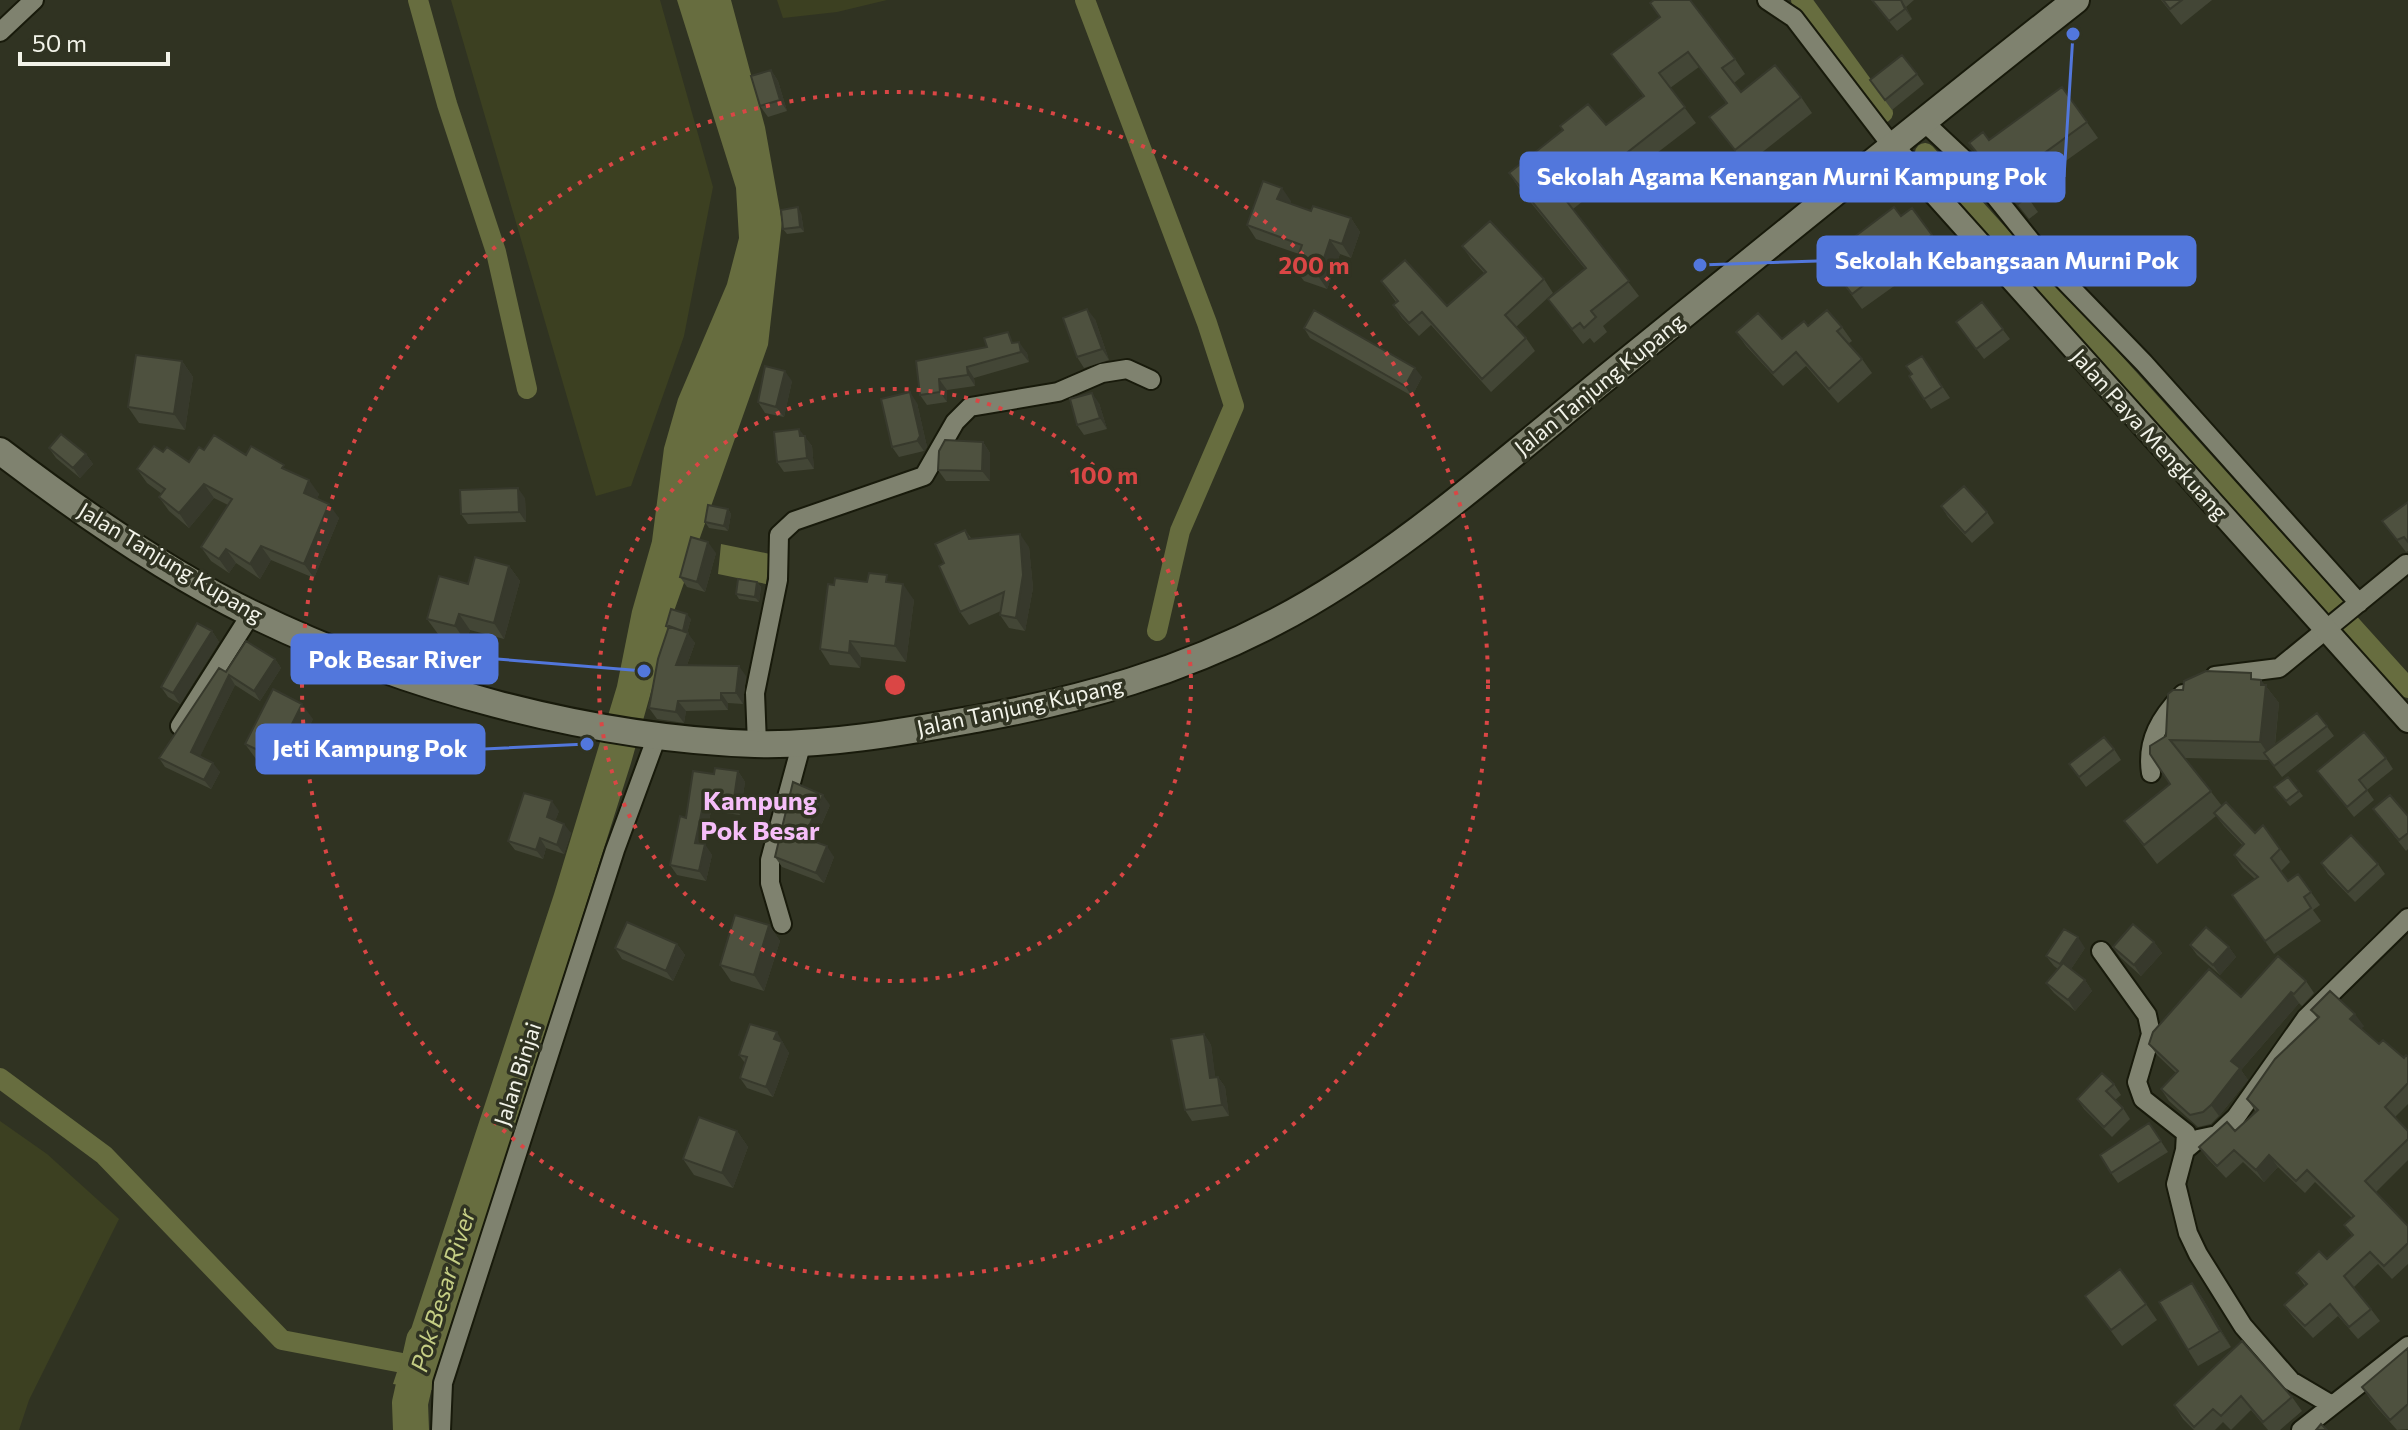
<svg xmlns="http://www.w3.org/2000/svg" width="2408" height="1430" font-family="Commissioner,sans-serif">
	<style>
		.green { fill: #3c4021 }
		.water { fill: #676d3f }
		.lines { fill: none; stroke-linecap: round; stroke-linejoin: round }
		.canal { stroke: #676d3f; stroke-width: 20 }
		.river { stroke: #676d3f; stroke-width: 36 }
		.minor-casing { stroke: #181a0b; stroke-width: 22 }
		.tertiary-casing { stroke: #181a0b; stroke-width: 26 }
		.secondary-casing { stroke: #181a0b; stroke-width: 30 }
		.minor { stroke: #7f826f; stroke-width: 18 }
		.tertiary { stroke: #7f826f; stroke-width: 22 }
		.secondary { stroke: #7f826f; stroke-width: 26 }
		.wall { fill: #434636 }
		.shaded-wall { fill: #37392c }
		.building { fill: #4e513f; stroke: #37392c; stroke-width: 2 }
		.ring { fill: none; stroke: #da4645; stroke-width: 4; stroke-dasharray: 4 8 }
		.labels { text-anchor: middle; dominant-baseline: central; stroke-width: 7; stroke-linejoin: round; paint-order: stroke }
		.street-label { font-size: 22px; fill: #f2f3e9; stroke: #303322 }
		.water-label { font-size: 24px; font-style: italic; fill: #c5ce84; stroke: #303322 }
		.quarter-label { font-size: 26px; font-weight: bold; fill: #f6bef9; stroke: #303322 }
		.centre { fill: #da4645; stroke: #303322; stroke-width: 4 }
		.ring-label { font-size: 24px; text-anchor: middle; font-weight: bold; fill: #da4645; stroke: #303322; stroke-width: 7; stroke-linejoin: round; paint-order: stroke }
		.leader { fill: none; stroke: #5277dc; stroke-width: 3 }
		.callout-dot { fill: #5277dc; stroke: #303322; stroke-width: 3 }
		.callout { fill: #5277dc; stroke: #5277dc; stroke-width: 3 }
		.callout-label { font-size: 24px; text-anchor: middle; font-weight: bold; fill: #fff }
	</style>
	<rect width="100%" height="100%" fill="#303322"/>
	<path class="green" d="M451,0H660L713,187L684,336L631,486L596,496Z
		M777,0H887L837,12L783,18Z
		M0,1121L47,1154L119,1219L29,1400L19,1430H0Z"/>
	<path class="water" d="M677,0H731L765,127L782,222L768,345L673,614L631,763L432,1390L393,1384L554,894L617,686L632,611L652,541L664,448L678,399L727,284L739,238L736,188Z
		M721,544L770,554L766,584L718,574Z"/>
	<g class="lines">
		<path class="canal" d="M418,0L447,104L496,252L527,389
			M1085,0L1207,323L1234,406L1180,531L1157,631
			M1801,0L1883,113
			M1925,153L2408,688
			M0,1078L104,1155L282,1340L418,1366"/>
		<path class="river" d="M411,1430L410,1403L424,1341"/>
		<defs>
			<path id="minor" d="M1767,0L1794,18L1892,146
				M0,32L34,0
				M1923,121L1970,165L2055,271L2144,363L2359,603
				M2215,676L2279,668L2406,564
				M180,726L251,614
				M757,744L755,693L778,580L779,535L794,521L924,476L955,422L970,407L1058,392L1102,373L1127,369L1151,380
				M2151,773C2146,740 2161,717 2183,694
				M782,924L770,883V860L802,742
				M2101,951L2147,1015L2151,1034L2137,1082L2143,1099L2186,1133L2185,1150
				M2330,1404L2291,1381L2243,1326L2198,1254L2188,1233L2176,1184L2185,1150L2198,1139L2217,1135L2236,1117L2306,1018L2408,918
				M441,1430L443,1383L615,850L657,736
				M2301,1430L2408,1346"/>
			<path id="tertiary" d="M1892,146L2408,721"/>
			<path id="secondary" d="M0,451C76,509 164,571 250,613C401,687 587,738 755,744C829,746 908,731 981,718C1084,699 1181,671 1275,622C1389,563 1501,464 1601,382C1759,254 1916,126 2076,0"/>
		</defs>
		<use href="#minor" class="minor-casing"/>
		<use href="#tertiary" class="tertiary-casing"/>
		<use href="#secondary" class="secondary-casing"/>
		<use href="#minor" class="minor"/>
		<use href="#tertiary" class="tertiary"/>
		<use href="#secondary" class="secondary"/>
	</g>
	<path class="wall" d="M1871,0H1914L1906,7L1912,19L1897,31Z
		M2161,0H2212L2181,25Z
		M1660,18L1735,59L1745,74L1734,83L1741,92L1801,97L1812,113L1746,165L1709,117L1726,103L1699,67L1670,88L1696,123L1601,196L1597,190L1573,209L1639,296L1603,326L1607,332L1594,343L1590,338L1583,344L1548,299L1585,269L1519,188L1509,173L1606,125L1643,96L1611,54Z
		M771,70L778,81L787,111L768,117L760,106Z
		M1917,74L1924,84L1892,110L1870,80Z
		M2062,87L2098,138L2039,180L2046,190L2031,202L2038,212L2029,219L1969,143L1989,140Z
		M1291,201L1290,204L1311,211L1351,218L1360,232L1351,258L1340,254L1327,289L1304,281L1294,268L1299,254L1256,239L1247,225Z
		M1912,208L1943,250L1933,258L1936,263L1908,284L1904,279L1862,309L1825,259L1901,216Z
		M801,213L804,232L787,234L783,229Z
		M1462,246L1544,279L1553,293L1516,327L1526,338L1535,351L1491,392L1431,325L1419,336L1402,318L1393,305L1396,302L1381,281L1447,306L1484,273L1472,260Z
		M1982,302L2010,339L1984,359L1956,322Z
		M1095,319L1109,360L1084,368L1077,357Z
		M1808,326L1842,327L1852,341L1848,344L1862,359L1872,373L1838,403L1806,366L1783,386L1746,346L1736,332L1782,339Z
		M1304,328L1422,377L1412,396L1310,338Z
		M1016,343L1027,353L1029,362L974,378L975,386L947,390V402L927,405L920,395L916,361Z
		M1922,356L1950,398L1931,409L1909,376Z
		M182,361L193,377L185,430L139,423L128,407Z
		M792,381L784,417L765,413L758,402Z
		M917,403L927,447L924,451L899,457L892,447Z
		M1099,403L1107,429L1084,435L1077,425Z
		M804,436L812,446L814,469L784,472L777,462Z
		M983,442L990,453V481H946L938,470Z
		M49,448L86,454L93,464L80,478L56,458Z
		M204,450L246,455L288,471L319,494L317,499L339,518L314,578L271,560L260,579L236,563L229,573L211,561L201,547L228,505L214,498L189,528L169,511L159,497L162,494L147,483L137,469L163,452L189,462Z
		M525,498L526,522L468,524L461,514Z
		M2408,502V551L2406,552L2382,521Z
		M1941,506L1987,512L1994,523L1972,543L1948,517Z
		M728,509L731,514L728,531L709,528L705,522Z
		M965,530L971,538L1029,547L1033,588L1025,631L1009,628L1000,615L1001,611L969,625L960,612L944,563Z
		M716,553L705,592L687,587L680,577Z
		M509,566L520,581L504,639L470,630L466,642L438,634L427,619L468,584Z
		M757,582L761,587L759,602L739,599L736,594Z
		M867,582L892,583L914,600L906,662L861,657L860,668L830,665L820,649L834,585Z
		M691,619L687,633L695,643L687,665L746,676L743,704L728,703V710L686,711L684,723L657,719L649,708L668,629L666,626Z
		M212,631L219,642L180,704L168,697L161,687Z
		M275,659L281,668L260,701L235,685L200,756L220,772L211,789L165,767L159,758L226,672Z
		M2256,680L2265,685L2279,703L2275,745L2317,713L2334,736L2282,777L2269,760L2185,758L2222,806L2255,833L2263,825L2290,862L2281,871L2288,881L2298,874L2320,905L2313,910L2321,921L2274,954L2232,895L2255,879L2243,868L2234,855L2243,846L2224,826L2216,816L2157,864L2124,821L2170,784L2166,736L2183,690Z
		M313,719L285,774L256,759L245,744Z
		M2114,749L2121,760L2086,787L2069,764Z
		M2386,758L2393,769L2367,790L2374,800L2354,817L2317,771Z
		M738,771L745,782L740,815L711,811L704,844L712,855L706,881L677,875L670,865L686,818L714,774Z
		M2288,777L2303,796L2290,806L2278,793Z
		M830,805L814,842L834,857L824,883L782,867L775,857Z
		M2373,809L2408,816V849L2406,851Z
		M559,811L555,821L571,833L564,854L546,848L543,859L515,850L508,841Z
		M2321,863L2378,864L2385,874L2355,902L2328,874Z
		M769,925L780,941L764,991L731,981L720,965Z
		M2154,942L2162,953L2141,976L2120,957L2113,947Z
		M677,944L685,955L673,981L622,959L615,948Z
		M2190,945L2229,947L2236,957L2220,975L2197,955Z
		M2085,948L2071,969L2085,980L2092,991L2075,1011L2054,993L2046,983L2058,969L2054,966L2046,956Z
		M2306,981L2314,993L2302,1006L2299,1003L2241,1070L2248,1080L2219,1116L2211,1124L2198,1127L2169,1101L2161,1089L2176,1073L2157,1055L2149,1044L2241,997Z
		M2311,1010L2364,1026L2361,1028L2379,1044L2404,1058L2408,1057V1104L2395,1117L2408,1131V1160L2376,1192L2408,1226V1264L2392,1279L2378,1264L2354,1287L2380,1321L2358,1339L2338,1316L2313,1338L2293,1317L2284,1305L2305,1286L2296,1273L2327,1259L2352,1236L2344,1225L2352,1218L2315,1182L2305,1193L2278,1167L2264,1182L2243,1162L2226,1178L2208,1159L2199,1147L2235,1131L2256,1112L2247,1099L2318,1019Z
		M1204,1034L1211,1045L1215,1077H1218L1225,1087L1229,1116L1192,1121L1185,1110Z
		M784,1043L783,1044L789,1053L773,1097L747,1088L740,1078L745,1063L739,1055Z
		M2114,1084L2121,1095L2115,1100L2123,1108L2130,1119L2112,1137L2084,1109L2077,1099Z
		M2149,1123L2168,1152L2118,1183L2111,1173Z
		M737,1131L748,1147L733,1188L694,1175L683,1159Z
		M2192,1283L2203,1299L2231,1347L2198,1366L2188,1350Z
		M2085,1296L2146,1304L2157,1320L2122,1346Z
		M2242,1341L2292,1397L2302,1411L2280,1430H2268L2251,1410L2231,1430L2223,1422L2215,1430H2194L2183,1419L2174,1405Z
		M2408,1348V1429L2397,1430L2373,1403L2362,1387Z"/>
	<path class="shaded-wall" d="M1901,0L1906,7L1912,19L1905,9Z
		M771,70L778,81L787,111L780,100Z
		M1282,188L1291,201L1287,212L1277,199Z
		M798,207L801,213L804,232L800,227Z
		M1351,218L1360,232L1351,258L1342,244Z
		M1330,240L1340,254L1327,289L1318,276Z
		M1087,309L1095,319L1109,360L1102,349Z
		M1019,342L1027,353L1029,362L1021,352Z
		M182,361L193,377L185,430L174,414Z
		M967,367L974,378L975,386L968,375Z
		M1415,368L1422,377L1412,396L1405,386Z
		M785,371L792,381L784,417L776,407Z
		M939,379L947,390V402L940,392Z
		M910,392L917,403L927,447L924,451L917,441Z
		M1092,393L1099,403L1107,429L1100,418Z
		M799,429L812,446L814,469L807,458L800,436Z
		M983,442L990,453V481L982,471Z
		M86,454L93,464L80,478L73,468Z
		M309,480L319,494L314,507L304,493Z
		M204,484L214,498L189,528L179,513Z
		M518,488L525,498L526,522L519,512Z
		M329,504L339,518L314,578L304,564Z
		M728,509L731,514L728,531L724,526Z
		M1020,534L1029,547L1033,588L1025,631L1016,618Z
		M708,542L716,553L705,592L697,582Z
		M261,546L271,560L260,579L250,564Z
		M226,549L236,563L229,573L219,559Z
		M509,566L520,581L504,639L494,623Z
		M757,582L761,587L759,602L755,597Z
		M903,584L914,600L906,662L895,646Z
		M459,614L470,630L466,642L455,626Z
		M687,614L691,619L686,636L683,631Z
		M212,631L219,642L180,704L173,693Z
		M688,633L695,643L683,676L676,665Z
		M850,641L861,657L860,668L849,653Z
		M275,659L281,668L260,701L254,691Z
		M739,666L746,676L743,704L736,693Z
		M229,675L235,685L198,761L191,752Z
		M2261,680L2279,703L2273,761L2260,742Z
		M721,693L728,703V710L721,700Z
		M678,701L686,711L684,723L676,712Z
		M302,704L313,719L285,774L275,758Z
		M213,763L220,772L211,789L204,780Z
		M738,771L745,782L740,815L733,805Z
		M823,795L830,805L811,848L804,838Z
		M552,801L559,811L553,827L547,817Z
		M704,801L711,811L702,853L695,843Z
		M564,824L571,833L564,854L557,845Z
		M540,838L546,848L543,859L536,850Z
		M705,844L712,855L706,881L699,871Z
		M827,846L834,857L824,883L816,873Z
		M769,925L780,941L764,991L754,975Z
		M2078,937L2085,948L2067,975L2060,964Z
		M2154,942L2162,953L2141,976L2134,965Z
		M677,944L685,955L673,981L666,971Z
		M2229,947L2236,957L2220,975L2213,965Z
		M2085,980L2092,991L2075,1011L2068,1000Z
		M2291,992L2299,1003L2241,1070L2248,1080L2219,1116L2211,1105L2231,1061Z
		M2355,1014L2364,1026L2359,1031L2350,1019Z
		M777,1032L789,1053L773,1097L766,1087L774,1039Z
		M1204,1034L1211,1045L1217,1089L1210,1078Z
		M1218,1077L1225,1087L1229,1116L1222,1105Z
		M737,1131L748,1147L733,1188L722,1173Z
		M2269,1155L2278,1167L2264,1182L2256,1170Z
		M2192,1283L2203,1299L2231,1347L2220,1331Z"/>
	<path class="building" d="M1654,0H1690L1735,59L1722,68L1741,92L1775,65L1801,97L1735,150L1709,117L1727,103L1688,52L1659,73L1685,107L1591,181L1586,174L1561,194L1629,281L1591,311L1596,317L1584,328L1580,323L1572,329L1548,299L1586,268L1509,173L1563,130L1560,126L1588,104L1606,125L1644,96L1611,54L1660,17L1650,3Z
		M1872,0H1901L1905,9L1889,21Z
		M2163,0H2182L2170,9Z
		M1902,55L1917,74L1885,100L1870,80Z
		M771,70L780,100L760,106L751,76Z
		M2062,87L2087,122L2028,165L2036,175L2020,186L2028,196L2018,204L1969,143L1983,132L1989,140Z
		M1263,181L1282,188L1277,199L1311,211L1313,206L1351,218L1342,244L1330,240L1318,276L1294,268L1302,245L1247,225Z
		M798,207L800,227L783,229L781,210Z
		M1894,207L1901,216L1912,208L1932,235L1922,242L1926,248L1897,268L1893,263L1852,294L1825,259Z
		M1490,221L1544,279L1505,315L1526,338L1482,379L1422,312L1409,323L1393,305L1398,301L1381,281L1405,260L1447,306L1486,272L1462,246Z
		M1982,302L2003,329L1976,349L1956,322Z
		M1087,309L1102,349L1077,357L1063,318Z
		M1314,310L1415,368L1405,386L1304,328Z
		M1827,310L1842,327L1837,331L1862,359L1829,389L1796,352L1773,373L1736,332L1758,313L1782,339L1804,321L1808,326Z
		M1008,332L1012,343L1019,342L1021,352L967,367L968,375L939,379L940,392L920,395L916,361L987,347L984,338Z
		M136,355L182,361L174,414L128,407Z
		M1922,356L1942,387L1924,399L1909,376L1912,374L1906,366Z
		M765,366L785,371L776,407L758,402Z
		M910,392L920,436L917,441L892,447L881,399Z
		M1092,393L1100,418L1077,425L1070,399Z
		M799,429L800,436H805L807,458L777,462L774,432Z
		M61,434L86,454L73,468L49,448Z
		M214,435L246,455L251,446L284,465L282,468L309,480L304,493L329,504L304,564L261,546L250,564L226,549L219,559L201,547L232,499L204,484L179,513L159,497L165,489L137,469L154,446L163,452L167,447L189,462L199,447L204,450Z
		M945,440L983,442L982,471L938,470L939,451Z
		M1964,486L1987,512L1965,533L1941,506Z
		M518,488L519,512L461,514L460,490Z
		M2408,502V542L2404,537L2397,540L2382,521Z
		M708,505L728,509L724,526L705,522Z
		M965,530L969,539L1020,534L1023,575L1016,618L1000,615L1004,592L960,612L939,566L944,563L935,544Z
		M691,537L708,542L697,582L680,577Z
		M475,557L509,566L494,623L459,614L455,626L427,619L439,576L468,584Z
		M869,573L887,575L886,582L903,584L895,646L850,641L849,653L820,649L828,584L834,585L835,578L867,582Z
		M738,579L757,582L755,597L736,594Z
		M671,609L687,614L683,631L666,626Z
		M197,623L212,631L173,693L161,687Z
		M669,626L688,633L676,665L739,666L736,693H721V700L678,701L676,712L649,708L658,659Z
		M246,641L275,659L254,691L229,675L191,752L213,763L204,780L159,758L219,668L226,672Z
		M2206,671L2251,673V679L2261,680V685H2266L2260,742L2170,740L2211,791L2144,845L2124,821L2170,784L2150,754V746L2166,736L2168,694L2173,690H2183L2184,681Z
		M273,689L302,704L275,758L245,744Z
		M2317,713L2327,726L2274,766L2264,753Z
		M2364,732L2386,758L2359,780L2367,790L2347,807L2317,771Z
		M2104,737L2114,749L2079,777L2069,764Z
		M715,768L738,771L733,805L704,801L695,843L705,844L699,871L670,865L680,816L686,818L693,771L714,774Z
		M2288,777L2299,791L2286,801L2274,787Z
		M793,782L823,795L804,838L827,846L816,873L775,857Z
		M524,793L552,801L547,817L564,824L557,845L540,838L536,850L508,841Z
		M2390,795L2408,816V833L2399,840L2373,809Z
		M2226,802L2255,833L2263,825L2280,849L2271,858L2288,881L2298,874L2311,892L2304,897L2311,908L2265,941L2232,895L2258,877L2234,855L2244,844L2214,813Z
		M2351,835L2378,864L2348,892L2321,863Z
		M735,915L769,925L754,975L720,965Z
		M627,922L677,944L666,971L615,948Z
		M2133,924L2154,942L2134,965L2113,947Z
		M2206,927L2229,947L2213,965L2190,945Z
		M2064,929L2078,937L2060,964L2046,956Z
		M2278,956L2306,981L2294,994L2291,992L2231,1061L2240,1068L2211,1105L2203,1112L2190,1115L2161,1089L2178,1071L2149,1044L2153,1032L2209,969L2241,997Z
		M2063,963L2085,980L2068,1000L2046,983Z
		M2330,991L2355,1014L2350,1019L2379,1044L2383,1040L2404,1058L2406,1055L2408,1057V1083L2385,1107L2408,1131V1139L2365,1181L2408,1226V1243L2384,1266L2370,1252L2344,1276L2371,1309L2349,1327L2330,1304L2305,1326L2284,1305L2307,1284L2296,1273L2319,1251L2327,1259L2353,1235L2344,1225L2354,1216L2307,1170L2296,1181L2269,1155L2256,1170L2234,1150L2217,1166L2199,1147L2227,1122L2235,1131L2258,1110L2247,1099L2275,1059L2319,1017L2311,1010Z
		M750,1024L777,1032L774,1039L782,1042L766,1087L740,1078L747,1057L739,1055Z
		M1204,1034L1210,1078L1218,1077L1222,1105L1185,1110L1171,1039Z
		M2102,1073L2114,1084L2106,1091L2123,1108L2104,1127L2077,1099Z
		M699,1117L737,1131L722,1173L683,1159Z
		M2149,1123L2161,1141L2111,1173L2100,1155Z
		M2120,1269L2146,1304L2111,1330L2085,1296Z
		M2192,1283L2220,1331L2188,1350L2159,1302Z
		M2242,1341L2292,1397L2263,1422L2241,1396L2221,1416L2213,1409L2194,1427L2174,1405Z
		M2408,1348V1404L2390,1420L2362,1387Z
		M2321,1424L2327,1430H2316Z"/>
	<g class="ring">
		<circle cx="895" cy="685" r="296"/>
		<circle cx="895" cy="685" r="593"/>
	</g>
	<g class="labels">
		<g class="street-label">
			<text transform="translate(1599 384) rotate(-39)">Jalan Tanjung Kupang</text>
			<text transform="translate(2150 434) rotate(48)">Jalan Paya Mengkuang</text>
			<text transform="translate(171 562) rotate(31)">Jalan Tanjung Kupang</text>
			<text transform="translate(1020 706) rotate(-12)">Jalan Tanjung Kupang</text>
			<text transform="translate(517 1074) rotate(-72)">Jalan Binjai</text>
		</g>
		<g class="water-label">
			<text transform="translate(442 1290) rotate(-73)">Pok Besar River</text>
		</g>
		<g class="quarter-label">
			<text x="760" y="799">Kampung<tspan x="760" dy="30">Pok Besar</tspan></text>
		</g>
	</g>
	<circle cx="895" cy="685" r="12" class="centre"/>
	<g class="ring-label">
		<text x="1314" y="274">200 m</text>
		<text x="1104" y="484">100 m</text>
	</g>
	<path class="leader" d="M2073 34L2064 177M1700 265L1818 261M644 671L497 659M587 744L484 749"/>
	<g class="callout-dot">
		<circle cx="2073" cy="34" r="8"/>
		<circle cx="1700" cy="265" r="8"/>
		<circle cx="644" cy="671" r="8"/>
		<circle cx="587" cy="744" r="8"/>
	</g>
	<g class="callout">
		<rect x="1521" y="153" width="543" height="48" rx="8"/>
		<rect x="1818" y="237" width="377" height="48" rx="8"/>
		<rect x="292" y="635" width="205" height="48" rx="8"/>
		<rect x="257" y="725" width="227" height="48" rx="8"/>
	</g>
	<g class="callout-label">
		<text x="1792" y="185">Sekolah Agama Kenangan Murni Kampung Pok</text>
		<text x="2007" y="269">Sekolah Kebangsaan Murni Pok</text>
		<text x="395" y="668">Pok Besar River</text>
		<text x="370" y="757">Jeti Kampung Pok</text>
	</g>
	<path d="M20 52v12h148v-12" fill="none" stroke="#f2f3e9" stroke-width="4"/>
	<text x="32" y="52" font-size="24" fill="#f2f3e9" stroke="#303322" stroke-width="6" paint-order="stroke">50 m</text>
</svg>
